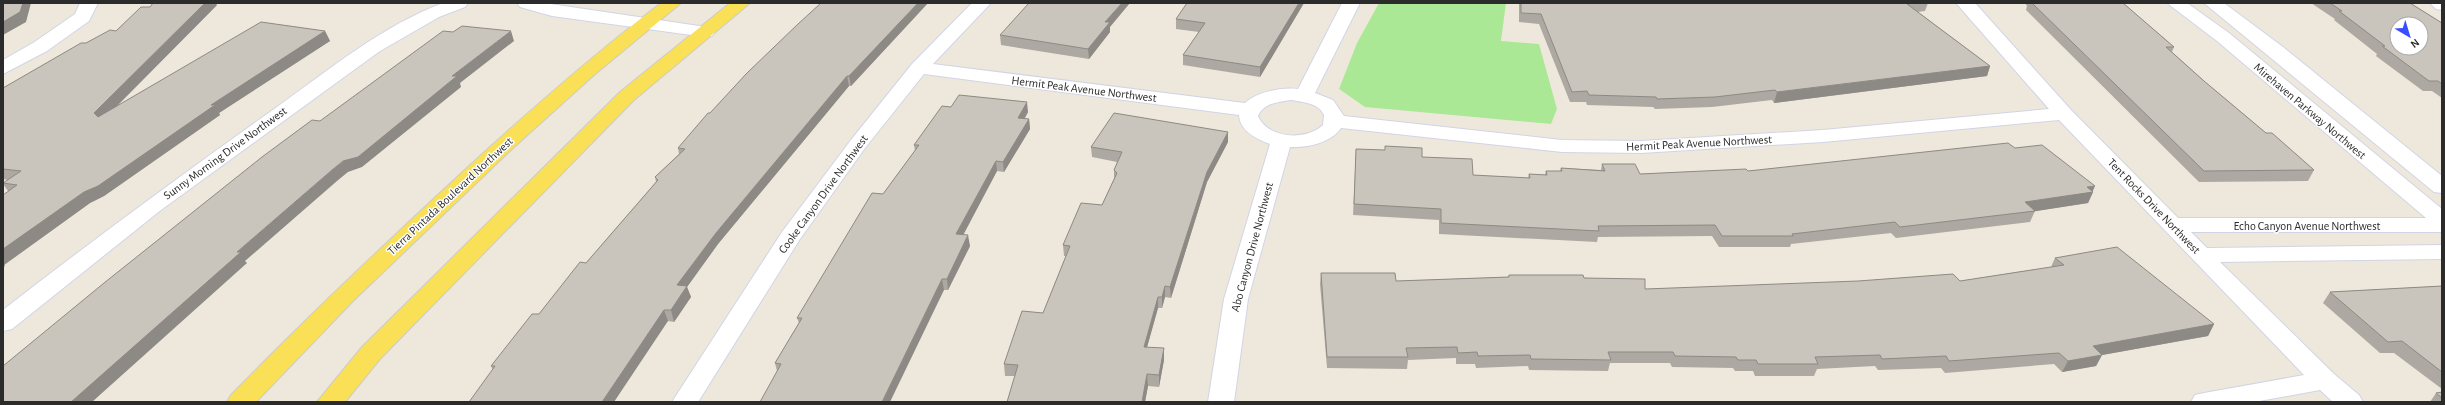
<svg xmlns="http://www.w3.org/2000/svg" width="2445" height="405" font-family="'Alegreya Sans',sans-serif">
	<style>
		.green { fill: #abe895 }
		.lines { fill: none; stroke-linecap: round; stroke-linejoin: round }
		.minor-casing { stroke: #d1d4e5; stroke-width: 2 }
		.major-casing { stroke: #ccc; stroke-width: 2 }
		.minor { fill: #fff; fill-rule: evenodd }
		.major { fill: #f9e056; fill-rule: evenodd }
		.wall { fill: #ada9a2 }
		.shaded-wall { fill: #8d8984 }
		.building { fill: #c9c4bc; stroke: #8d8984; fill-rule: evenodd }
		.labels { text-anchor: middle; dominant-baseline: central; stroke-width: 3; stroke-linejoin: round; paint-order: stroke }
		.street-label { font-size: 12px; fill: #2b2b2b; stroke: #fff }
	</style>
	<rect width="100%" height="100%" fill="#eee8dc"/>
	<path class="green" d="M1379,3H1506L1501,41L1539,44L1557,109L1551,124L1365,107L1339,89L1357,43Z"/>
	<g class="lines">
		<defs>
			<path id="minor" d="M80,3H98L89,21L47,51L3,74V60L33,43L75,14Z
				M443,3H468L465,7L439,17L380,51L161,210L12,329L3,331V310C93,240 184,173 277,107C330,69 382,26 443,3Z
				M517,3H544L706,27L712,28L715,32L712,36L706,37L552,16L520,7Z
				M972,3H991L933,64L1245,103C1257,92 1281,87 1298,89L1342,3H1360L1315,93L1333,100L1344,116L1562,140L1641,141L1823,130L2049,109L1956,3H1975L2071,110L2178,218H2426L2217,41L2167,3H2187L2229,33L2442,209V232H2191L2207,248L2442,245V259L2220,262L2334,374L2359,395L2363,402H2333L2320,390L2254,402H2191L2195,395L2204,393L2304,375L2059,120L1823,142L1641,153L1562,152L1341,128C1331,143 1307,148 1290,147L1248,299L1234,402H1208L1224,299L1270,144C1256,139 1240,131 1239,115L924,74L865,148L800,239L698,402H672L782,232L851,140L912,64ZM1291,100C1302,102 1319,103 1324,115L1323,125C1306,141 1268,139 1258,116C1264,103 1278,102 1291,100Z
				M2204,3H2224L2283,47L2442,176V193L2434,192Z
				M2430,3H2442V10L2436,9Z"/>
			<path id="major" d="M661,3H681L594,75L513,148L353,301L256,402H227L231,395C299,325 370,258 441,192C512,126 584,62 661,3Z
				M730,3H750L634,100L380,359L345,402H317L362,347L620,92Z"/>
		</defs>
		<use href="#minor" class="minor-casing"/>
		<use href="#major" class="major-casing"/>
		<use href="#minor" class="minor"/>
		<use href="#major" class="major"/>
	</g>
	<path class="wall" d="M153,3H215L217,5L116,107L325,31L330,41L219,113L220,115L104,196L90,203L4,265L5,266L3,267L8,191L3,184V183L8,180L3,179V88L86,43L116,31L150,7Z
		M928,3L851,86H849L718,244L687,287L691,297L674,322L668,321L493,370L491,366L586,263L656,182L655,177L679,154L678,148L710,113Z
		M1304,3L1260,77L1183,65V55L1199,32L1176,29V19Z
		M1519,3H1928L1925,11L1918,12L1990,66L1987,76L1774,103L1772,100L1712,107L1655,109L1653,107L1587,105L1586,102H1570L1539,24L1519,22Z
		M2025,3H2123L2174,47L2172,52L2204,81L2266,133L2314,170L2308,181L2199,182L2026,10L2027,6Z
		M2311,3H2410L2442,23V98L2432,91H2423L2376,56L2377,54L2334,20L2335,19Z
		M1110,27V32L1089,59L1001,45L1000,35Z
		M951,107L1028,112L1025,118L1029,119L1030,129L1004,172L997,171L963,234L970,246L948,290H944L777,371L775,363L799,323L797,318L883,194L915,151L914,145Z
		M1228,142L1207,182L1171,298L1165,297L1162,308H1158L1147,347L1164,360L1159,387L1148,386L1145,402H1007L1015,376H1005L1004,364L1043,313L1066,256H1064L1063,245L1102,205L1114,179V170L1117,162L1092,157L1091,147Z
		M2015,148L2092,192H2093L2088,203L2035,211L2030,222L1896,238L1891,233L1791,244L1790,247H1719L1712,236L1598,237L1597,242L1439,234V220L1353,215L1356,149L1422,157L1473,175L1528,178L1529,174L1545,175L1546,171H1560L1561,168L1601,170L1602,164L1640,174L1748,171Z
		M2055,258L2214,324L2208,336L2102,355L2096,366L2062,372L2054,364L1945,373L1941,368L1878,370L1875,366L1817,369L1814,376H1755L1753,371H1735L1733,368L1672,367L1670,363H1610L1608,371L1529,370L1528,366L1476,368L1475,364H1456V358L1408,360L1407,369L1327,368L1320,284L1321,273L1396,281L1508,277L1509,275L1584,278L1645,289L1960,281L2051,267Z
		M2442,286V389L2394,353H2380L2323,303L2330,292Z
		M2442,392V402H2430L2436,393Z"/>
	<path class="shaded-wall" d="M23,3H31L26,22L3,35V22Z
		M205,3H215L217,5L100,123L94,113Z
		M918,3H928L851,86L849,76Z
		M1122,3H1130L1110,27V32L1089,59L1088,49L1105,22Z
		M1299,3H1304L1260,77V67Z
		M325,31L330,41L219,113L220,115L104,196L90,203L4,265L5,266L3,267V249L84,192L211,105Z
		M511,31L514,41L460,83L461,87L362,167L348,172L337,181L245,261L247,263L92,402H71L237,252L332,170L452,76Z
		M1990,66L1987,76L1774,103L1777,92Z
		M847,76L849,86L718,244L687,287L691,297L674,322L671,310L677,285L716,233Z
		M1027,102L1028,112L1019,128L1018,118Z
		M1029,119L1030,129L1004,172L1003,162Z
		M1228,132V142L1207,182L1171,298L1170,287L1207,172Z
		M996,161L997,171L958,245L956,234Z
		M2095,186L2092,193L2093,192L2088,203L2030,212L2025,202L2087,187Z
		M968,235L970,246L948,290L947,279Z
		M942,279L944,290L890,402H882Z
		M1165,286V297L1162,308V297Z
		M1158,297V308L1144,358V347Z
		M664,310L668,321L614,402H602Z
		M2214,324L2208,336L2102,355L2096,366L2062,372L2068,361L2093,346Z
		M1164,348V360L1159,387V375Z
		M1147,374L1148,386L1145,402H1142Z"/>
	<path class="building" d="M3,3H23L20,12L3,22Z
		M153,3H205L94,113L98,117L261,22L325,31L211,105H215L98,186L84,192L3,249V195L17,185L3,183L21,171L3,169V88L81,43H86L110,30L116,31L141,7H150Z
		M821,3H918L849,76H847L716,233L677,285L687,286L671,310H664L602,402H469L495,366H491L532,314H539L580,262L586,263L658,180L655,177L685,149L678,148L708,113H710L747,73L798,24Z
		M1029,3H1122L1105,22H1110L1088,49L1000,35Z
		M1187,3H1299L1260,67L1183,55L1205,23L1176,19Z
		M1521,3H1915L1907,4L1990,66L1777,92L1775,90L1715,97L1657,99L1656,97L1589,95L1587,91L1572,92L1541,14L1521,13Z
		M2032,3H2123L2174,47H2166L2204,81L2266,133H2272L2314,170L2204,171Z
		M2330,3H2410L2442,23V84L2438,81H2429L2382,46H2385L2339,11H2342ZM2397,24H2421V48H2397Z
		M462,26L511,31L452,76H457L358,157L343,161L332,170L237,252H241L71,402H3V366L104,283L262,157L312,120L320,121L443,31L453,32Z
		M959,95L1027,102L1018,118L1029,119L1003,162L996,161L956,234L968,235L947,279H942L882,402H760L781,364L775,363L802,318H797L872,193L883,194L919,145H914L942,106L951,107Z
		M1114,113L1228,132L1207,172L1170,287L1165,286L1162,297H1158L1144,347L1164,348L1159,375L1147,374L1142,402H1007L1018,365L1004,364L1022,311L1043,313L1070,246L1063,245L1081,203L1102,205L1117,173L1114,170L1122,152L1091,147Z
		M2008,143L2015,148L2042,145L2095,186L2087,187L2093,192L2025,202L2035,211L1900,227L1895,222L1792,234L1793,236H1722L1715,225L1598,226L1599,231L1441,223V209L1354,204L1356,149L1385,150V146L1422,148V157L1472,159L1473,175L1530,178L1529,174L1547,175L1546,171H1562L1561,168L1605,171L1602,164H1635L1640,174L1746,169L1748,171Z
		M2117,247L2214,324L2093,346L2102,355L2068,361L2059,353L1949,361L1946,356L1882,359L1880,355L1815,357L1818,364H1758L1756,360H1738L1736,357L1675,356L1673,352H1608L1611,360L1531,359L1530,355L1478,356L1477,352L1458,353L1457,347L1406,348L1408,357H1327L1321,273H1395L1396,281L1509,277V275H1583L1584,278L1645,279V289L1858,281L1953,274L1960,281L2064,265L2055,258Z
		M2442,286V372L2402,341L2388,342L2330,292Z
		M2442,392V398L2436,393Z"/>
	<g class="labels">
		<g class="street-label">
			<text transform="translate(1084 89) rotate(7)">Hermit Peak Avenue Northwest</text>
			<text transform="translate(2310 111) rotate(40)">Mirehaven Parkway Northwest</text>
			<text transform="translate(1699 143) rotate(-3)">Hermit Peak Avenue Northwest</text>
			<text transform="translate(225 153) rotate(-36)">Sunny Morning Drive Northwest</text>
			<text transform="translate(823 194) rotate(-54)">Cooke Canyon Drive Northwest</text>
			<text transform="translate(450 196) rotate(-43)">Tierra Pintada Boulevard Northwest</text>
			<text transform="translate(2154 206) rotate(46)">Tent Rocks Drive Northwest</text>
			<text x="2307" y="226">Echo Canyon Avenue Northwest</text>
			<text transform="translate(1252 247) rotate(-75)">Abo Canyon Drive Northwest</text>
		</g>
	</g>
	<rect width="2445" height="405" fill="none" stroke="#2b2b2b" stroke-width="8"/>
	<g transform="translate(2409 36) rotate(142)"><circle r="19" fill="#ffffff" stroke="#aaaaaa"/>
	<path d="M0-3L7 15L0 10L-7 15Z" fill="#384eff"/>
	<text y="-6" font-size="11" font-weight="bold" text-anchor="middle" fill="#2b2b2b">N</text>
	</g>
</svg>
